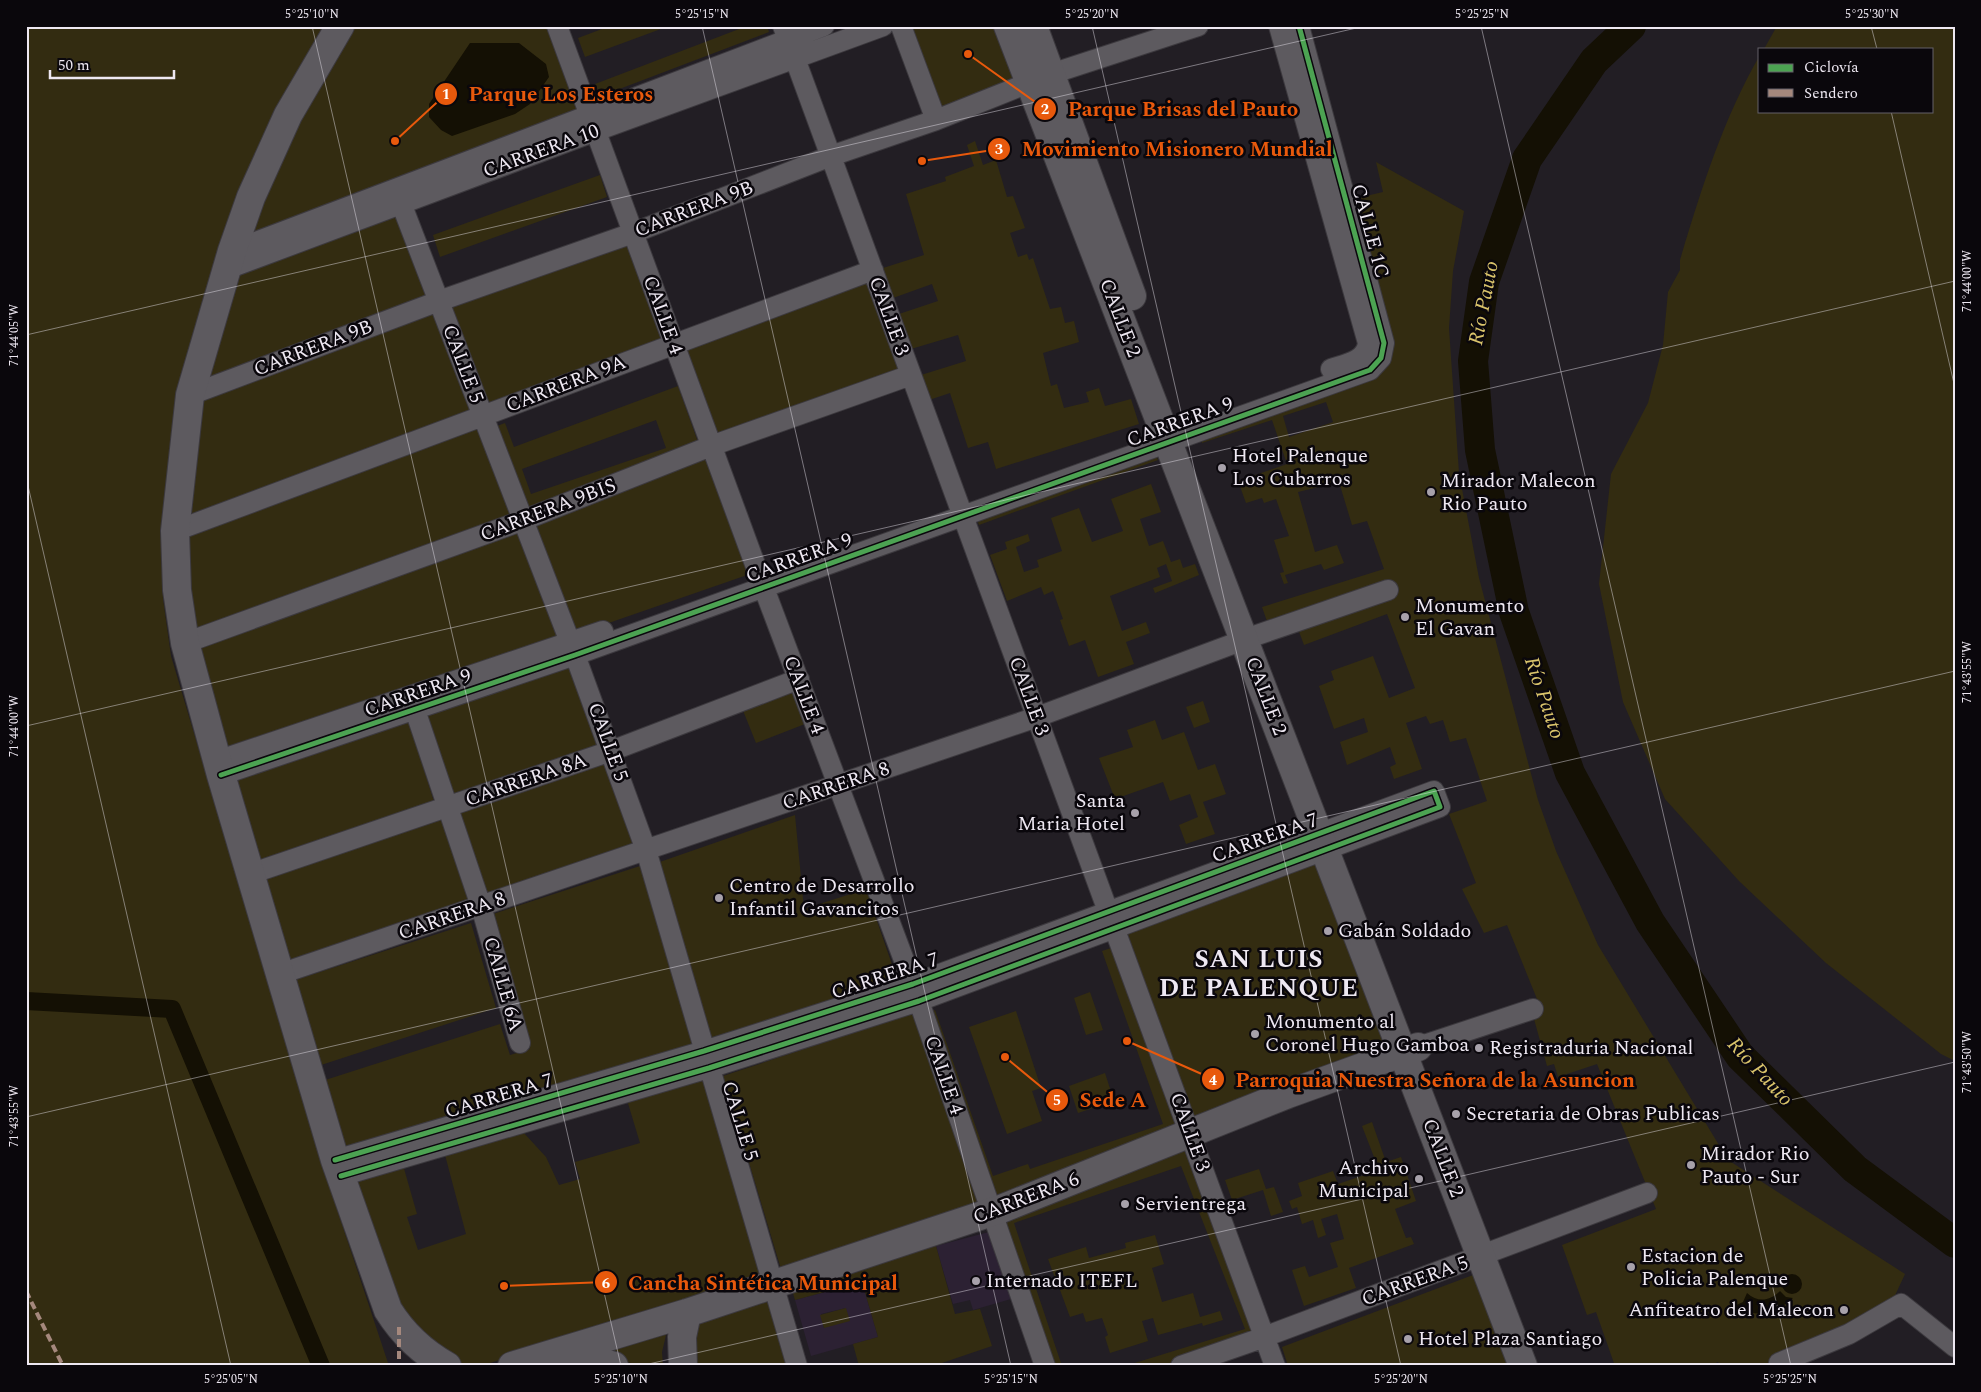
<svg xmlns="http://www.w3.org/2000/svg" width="1981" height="1392" font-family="Spectral,serif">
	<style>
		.built { fill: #2c2133; fill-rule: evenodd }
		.green { fill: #332c11; fill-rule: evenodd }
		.water { fill: #141004 }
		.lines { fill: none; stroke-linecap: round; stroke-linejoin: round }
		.canal { stroke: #141004; stroke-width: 18 }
		.river { stroke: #141004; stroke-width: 30 }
		.street-casing { stroke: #3c393e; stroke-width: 22 }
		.secondary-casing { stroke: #3c393e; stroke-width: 30 }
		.street { stroke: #5d5a5f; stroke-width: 20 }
		.secondary { stroke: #5d5a5f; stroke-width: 28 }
		.quiet { stroke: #a5887d; stroke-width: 4; stroke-dasharray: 8 4; stroke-linecap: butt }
		.cycleway-casing { stroke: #0a070c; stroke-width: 8 }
		.cycleway { stroke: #4ca352; stroke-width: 5 }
		.ticks { fill: none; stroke: #eee8f2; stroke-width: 1; stroke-opacity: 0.45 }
		.poi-dot { fill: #a7a1aa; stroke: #0a070c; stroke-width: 2 }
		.labels { text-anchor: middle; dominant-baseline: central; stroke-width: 5; stroke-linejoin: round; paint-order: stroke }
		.street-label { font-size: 20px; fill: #eee8f2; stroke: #0a070c }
		.poi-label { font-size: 20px; fill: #eee8f2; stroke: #0a070c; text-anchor: start }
		.water-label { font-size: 21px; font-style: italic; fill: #d9c36b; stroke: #0a070c }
		.district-label { font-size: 25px; font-weight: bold; letter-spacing: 1px; fill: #eee8f2; stroke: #0a070c }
		.leader { fill: none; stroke: #e8590c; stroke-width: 2 }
		.callout-dot { fill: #e8590c; stroke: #0a070c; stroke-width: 2 }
		.mark-label { font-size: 15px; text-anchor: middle; font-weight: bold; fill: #fff }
		.callout-label { font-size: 21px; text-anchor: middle; font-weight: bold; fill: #e8590c; stroke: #0a070c; stroke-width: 5; stroke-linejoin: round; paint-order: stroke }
		.neatline { fill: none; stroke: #eee8f2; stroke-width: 2 }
		.ticks-label { font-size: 12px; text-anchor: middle; fill: #eee8f2 }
	</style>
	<rect width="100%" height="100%" fill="#221e24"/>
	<path class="built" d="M989,1232L1011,1299L973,1310L970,1300L953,1304L936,1246Z
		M862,1282L878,1337L811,1356L795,1300ZM846,1308L824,1328L821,1314Z"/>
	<path class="green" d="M26,26H324L262,141L161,530L163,599L171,656L324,1170L389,1366H26Z
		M344,26H551L581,114L239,242Z
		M610,26H669L585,57L578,38Z
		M747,26H767L769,32L601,96L595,84Z
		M912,26H1004L1025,81L942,112Z
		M1777,26H1955V1061L1941,1054L1826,963L1739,881L1665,799L1623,702L1599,584L1611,474L1648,403L1663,345L1668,292L1680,270V260C1701,190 1723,119 1760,55V111H1932V49H1764Z
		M975,141L983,165L996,160L1007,197L1013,196L1025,228L1010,233L1018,257L1027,254L1029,260L1033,258L1050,309L1061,307L1065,323L1074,321L1079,342L1043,353L1051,386L1057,384L1064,408L1089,402L1086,392L1099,388L1105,406L1131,399L1139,424L996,469L988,442L968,448L950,393L929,400L921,375L966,361L958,335L911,349L899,314L938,301L932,284L893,298L883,268L924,255L906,194L946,181L945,177L974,166L967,145Z
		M1376,162L1464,211L1453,271L1449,328L1459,473L1479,578L1538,800L1556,851L1598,945L1728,1160L1905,1274L1891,1304L1774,1366H1720L1718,1362L1709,1366H1615L1596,1312L1587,1315L1562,1245L1656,1209L1597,1064L1558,1077L1554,1064L1547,1066L1534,1019L1538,1017L1532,1001L1537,999L1507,925L1484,933L1462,889L1476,883L1449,814L1487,801L1466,738L1450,742L1443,720L1430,724L1426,716L1406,723L1422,769L1394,779L1390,767L1396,764L1390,747L1347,765L1340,742L1368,732L1364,718L1334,729L1319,686L1334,680L1331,671L1373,656L1389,698L1415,688L1387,614L1304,645L1298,629L1268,624L1262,607L1384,569L1367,521L1352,525L1339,482L1298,492L1315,552L1337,545L1344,563L1324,570L1321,564L1285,575L1288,583L1284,584L1280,573L1284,572L1274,540L1289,536L1276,499L1264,503L1262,498L1246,503L1238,481L1287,464L1272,420L1202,443L1199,435L1364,376L1349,200L1383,192ZM1326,402L1333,422L1289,437L1283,416Z
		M600,175L607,197L440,257L433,235Z
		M397,211L430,298L199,385L232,274Z
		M631,238L669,342L486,411L446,303Z
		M867,278L902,373L716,440L681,346Z
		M438,304L480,414L178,527L192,396Z
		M678,386L699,445L529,507L497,426L505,423L514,447ZM656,420L666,448L531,494L522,469Z
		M479,425L513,515L191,630L184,536Z
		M1154,450L1158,460L979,525L975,514Z
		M711,457L753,573L574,635L533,524Z
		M1151,484L1161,512L1140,519L1149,546L1163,541L1171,562L1180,559L1183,568L1195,564L1199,575L1155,593L1153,588L1172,581L1166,564L1157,568L1160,577L1110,596L1122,631L1146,622L1150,633L1126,642L1134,664L1098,677L1085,640L1069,646L1060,620L1063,619L1053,591L1044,595L1041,587L1007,601L990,555L1007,549L1005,542L1028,534L1030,541L1016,547L1024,572L1039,567L1037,560L1062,551L1051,518L1079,508L1092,542L1123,531L1111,499Z
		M520,527L563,639L221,755L191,647Z
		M569,665L598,749L451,796L423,714Z
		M795,691L805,724L756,743L742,708Z
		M1203,701L1210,722L1194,728L1186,707Z
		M1155,720L1162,740L1184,732L1198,770L1215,764L1226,794L1203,802L1215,834L1186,844L1179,825L1198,817L1190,794L1170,801L1163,782L1115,799L1099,758L1133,747L1127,730Z
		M409,721L435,805L254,866L228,779Z
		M604,762L636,849L484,900L457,811Z
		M795,815L804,909L866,889L898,982L705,1047L654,864Z
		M442,817L469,904L285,965L259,879Z
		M1316,860L1387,1050L1197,1126L1126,929Z
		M643,865L696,1047L341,1154L319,1082L500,1024L510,1055L530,1049L490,915Z
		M471,923L496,1008L315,1067L289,982Z
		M1120,945L1186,1131L993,1196L929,1012L935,1010L993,1176L1028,1164L1030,1169L1163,1124L1102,951Z
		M1090,992L1103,1030L1086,1035L1074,998Z
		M1016,1011L1041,1088L1032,1091L1042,1121L1007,1134L969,1027Z
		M916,1012L982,1201L781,1269L723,1076Z
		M1105,1073L1114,1101L1078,1113L1069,1086Z
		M706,1074L763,1274L481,1366L465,1365L447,1356L408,1324L350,1180L403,1165L417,1214L407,1217L418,1250L466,1234L445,1155L523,1132L546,1157L559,1185L580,1179L575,1162L640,1143L627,1100Z
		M1372,1122L1386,1162L1401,1157L1416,1201L1395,1209L1406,1238L1411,1237L1414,1244L1349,1268L1356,1288L1304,1306L1292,1270L1305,1266L1309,1277L1338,1267L1330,1243L1344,1239L1337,1214L1321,1219L1326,1235L1318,1238L1313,1220L1302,1224L1297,1207L1292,1209L1289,1201L1302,1196L1298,1183L1333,1171L1338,1184L1379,1170L1362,1126Z
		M1189,1143L1259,1333L1165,1366H1125L1245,1329L1181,1166L1014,1223L1062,1366H1051L999,1217Z
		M1259,1169L1266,1189L1274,1187L1283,1212L1271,1216L1263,1190L1232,1200L1225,1180Z
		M1155,1235L1164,1264L1152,1268L1162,1302L1193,1293L1200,1317L1220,1311L1223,1320L1203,1326L1202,1323L1158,1335L1153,1318L1142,1321L1148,1341L1110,1353L1105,1337L1108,1335L1102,1318L1086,1322L1083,1313L1070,1317L1060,1290L1068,1287L1064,1275L1055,1278L1048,1259L1086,1247L1089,1258L1126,1248L1125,1243Z
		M936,1246L955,1314L980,1309L992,1346L933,1366H859L853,1344L878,1337L862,1282L795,1300L792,1290Z
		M1473,1275L1508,1366H1288L1282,1347Z
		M771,1290L793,1366H689L690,1317Z
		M846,1308L850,1321L824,1328L820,1315Z
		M668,1327L662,1352L663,1366H639L600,1352Z"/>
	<path class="water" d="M470,43H519L546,64L549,77L530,104L515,114L452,136L441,130L429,117V104Z
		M1782 1284a10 10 0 1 1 20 0a10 10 0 1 1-20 0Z
		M1780,1291L1786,1297L1793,1298C1774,1315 1755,1318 1732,1307L1743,1302L1747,1293C1758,1303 1770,1301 1780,1291Z"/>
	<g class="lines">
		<path class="canal" d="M26,1001L172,1009L321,1366"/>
		<path class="river" d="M1631,26L1594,61L1527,159L1484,282L1473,361L1480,450L1514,612L1570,773L1650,922L1740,1056L1855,1169L1955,1243"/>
		<defs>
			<path id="street" d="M557,26L759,575L913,984L1045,1366
				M783,26L1275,1366
				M901,26L936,120
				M1279,26L1368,343C1366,361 1346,364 1331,369
				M396,190L575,655L646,850L797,1366
				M232,251L824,26
				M227,269L596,131L883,26
				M190,395L439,301L633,233L831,156L936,120L1051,74L1198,26
				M175,531L873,270
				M185,643L524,520L711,446L911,375
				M411,698L481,906L520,1043
				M217,761L603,631
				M221,775L575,655L1370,370L1381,358L1384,343L1299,26
				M250,874L611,751L799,679
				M280,974L1037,717L1257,635L1388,590
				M1418,1047L1533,1009
				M335,1160L704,1051L913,984L1434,791L1440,807L919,1001L709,1068L341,1176
				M1181,1366L1256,1340L1647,1193
				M1780,1366L1779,1363L1849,1334L1901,1304L1955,1347"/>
			<path id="secondary" d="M340,26L288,115L251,197L232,251L190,395L175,531L177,590L185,643L221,775L335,1160L388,1310C403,1334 422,1352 447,1366
				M1008,26L1523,1366
				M1033,26L1132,296
				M563,1351L614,1366
				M512,1366L687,1313L1001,1209L1288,1094L1418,1047
				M683,1366L682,1337L687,1313"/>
		</defs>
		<use href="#street" class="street-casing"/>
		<use href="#secondary" class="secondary-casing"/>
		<use href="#street" class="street"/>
		<use href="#secondary" class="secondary"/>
		<path class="quiet" d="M26,1291L63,1366
			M399,1327V1366"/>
		<defs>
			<path id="cycleway" d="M221,775L575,655L1370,370L1381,358L1384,343L1299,26
				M335,1160L704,1051L913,984L1434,791L1440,807L919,1001L709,1068L341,1176"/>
		</defs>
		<use href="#cycleway" class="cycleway-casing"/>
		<use href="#cycleway" class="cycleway"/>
	</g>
	<path class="ticks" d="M312,26L621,1366M702,26L1011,1366M1092,26L1401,1366M1481,26L1791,1366M1871,26L1877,49M1891,111L1955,388M26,335L1365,26M26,477L231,1366M26,726L1955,281M26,1117L1955,671M640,1366L1955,1062"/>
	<g class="poi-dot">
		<circle cx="1222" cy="468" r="5"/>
		<circle cx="1431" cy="492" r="5"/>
		<circle cx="1405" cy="617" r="5"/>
		<circle cx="1135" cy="813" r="5"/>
		<circle cx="719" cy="898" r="5"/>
		<circle cx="1328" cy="931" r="5"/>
		<circle cx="1255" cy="1034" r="5"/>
		<circle cx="1479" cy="1048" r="5"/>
		<circle cx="1456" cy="1114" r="5"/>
		<circle cx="1691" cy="1165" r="5"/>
		<circle cx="1419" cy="1179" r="5"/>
		<circle cx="1125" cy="1204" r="5"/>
		<circle cx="1631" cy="1267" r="5"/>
		<circle cx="976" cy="1281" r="5"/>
		<circle cx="1844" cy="1310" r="5"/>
		<circle cx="1408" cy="1339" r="5"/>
	</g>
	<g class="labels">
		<g class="street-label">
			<text transform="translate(541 151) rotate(-20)">CARRERA 10</text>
			<text transform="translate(694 209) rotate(-21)">CARRERA 9B</text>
			<text transform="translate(1370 231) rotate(75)">CALLE 1C</text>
			<text transform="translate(663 315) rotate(70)">CALLE 4</text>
			<text transform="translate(889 316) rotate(70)">CALLE 3</text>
			<text transform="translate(1120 318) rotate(69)">CALLE 2</text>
			<text transform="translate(313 348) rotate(-21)">CARRERA 9B</text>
			<text transform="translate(463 364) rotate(69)">CALLE 5</text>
			<text transform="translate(566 384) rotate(-21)">CARRERA 9A</text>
			<text transform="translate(1180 422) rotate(-20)">CARRERA 9</text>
			<text transform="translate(548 510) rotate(-21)">CARRERA 9BIS</text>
			<text transform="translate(799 558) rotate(-20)">CARRERA 9</text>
			<text transform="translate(418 693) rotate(-19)">CARRERA 9</text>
			<text transform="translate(804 695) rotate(69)">CALLE 4</text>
			<text transform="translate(1029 696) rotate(70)">CALLE 3</text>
			<text transform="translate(1266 696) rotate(69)">CALLE 2</text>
			<text transform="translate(608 742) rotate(70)">CALLE 5</text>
			<text transform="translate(526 780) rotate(-19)">CARRERA 8A</text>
			<text transform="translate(836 786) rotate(-19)">CARRERA 8</text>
			<text transform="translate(1265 838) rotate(-20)">CARRERA 7</text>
			<text transform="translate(452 916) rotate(-19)">CARRERA 8</text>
			<text transform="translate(885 976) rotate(-18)">CARRERA 7</text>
			<text transform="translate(503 984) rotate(74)">CALLE 6A</text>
			<text transform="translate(944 1075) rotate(71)">CALLE 4</text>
			<text transform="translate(499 1096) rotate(-17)">CARRERA 7</text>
			<text transform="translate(740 1121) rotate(73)">CALLE 5</text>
			<text transform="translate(1190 1132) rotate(70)">CALLE 3</text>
			<text transform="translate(1443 1158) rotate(69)">CALLE 2</text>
			<text transform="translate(1026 1198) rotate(-21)">CARRERA 6</text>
			<text transform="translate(1415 1281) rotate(-20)">CARRERA 5</text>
		</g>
		<g class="poi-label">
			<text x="1232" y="456">Hotel Palenque<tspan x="1232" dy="23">Los Cubarros</tspan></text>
			<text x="1441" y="481">Mirador Malecon<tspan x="1441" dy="23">Rio Pauto</tspan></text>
			<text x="1415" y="606">Monumento<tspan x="1415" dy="23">El Gavan</tspan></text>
			<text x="1125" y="801" text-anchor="end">Santa<tspan x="1125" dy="23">Maria Hotel</tspan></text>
			<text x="729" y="886">Centro de Desarrollo<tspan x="729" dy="23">Infantil Gavancitos</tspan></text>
			<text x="1338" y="931">Gabán Soldado</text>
			<text x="1265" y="1022">Monumento al<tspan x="1265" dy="23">Coronel Hugo Gamboa</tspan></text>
			<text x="1489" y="1048">Registraduria Nacional</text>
			<text x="1466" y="1114">Secretaria de Obras Publicas</text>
			<text x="1701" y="1154">Mirador Rio<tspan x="1701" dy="23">Pauto - Sur</tspan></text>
			<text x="1409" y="1168" text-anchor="end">Archivo<tspan x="1409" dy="23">Municipal</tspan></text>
			<text x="1135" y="1204">Servientrega</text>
			<text x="1641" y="1256">Estacion de<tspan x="1641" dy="23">Policia Palenque</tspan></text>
			<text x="986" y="1281">Internado ITEFL</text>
			<text x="1834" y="1310" text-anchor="end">Anfiteatro del Malecon</text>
			<text x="1418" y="1339">Hotel Plaza Santiago</text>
		</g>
		<g class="water-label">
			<text transform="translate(1484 303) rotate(-79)">Río Pauto</text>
			<text transform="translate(1544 698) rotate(71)">Río Pauto</text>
			<text transform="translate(1760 1072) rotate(47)">Río Pauto</text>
		</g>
		<g class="district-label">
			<text x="1259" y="960">SAN LUIS<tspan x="1259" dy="29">DE PALENQUE</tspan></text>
		</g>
	</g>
	<path class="leader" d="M395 141L446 94M968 54L1045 109M922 161L999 149M1127 1041L1213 1079M1005 1057L1057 1100M504 1286L606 1282"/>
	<g class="callout-dot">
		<circle cx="395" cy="141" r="5"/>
		<circle cx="968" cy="54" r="5"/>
		<circle cx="922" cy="161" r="5"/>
		<circle cx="1127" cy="1041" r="5"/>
		<circle cx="1005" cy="1057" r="5"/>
		<circle cx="504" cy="1286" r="5"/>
		<circle cx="446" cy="94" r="12"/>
		<circle cx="1045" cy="109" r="12"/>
		<circle cx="999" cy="149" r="12"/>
		<circle cx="1213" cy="1079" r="12"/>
		<circle cx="1057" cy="1100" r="12"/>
		<circle cx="606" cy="1282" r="12"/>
	</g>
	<g class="mark-label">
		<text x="446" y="99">1</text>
		<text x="1045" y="114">2</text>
		<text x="999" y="154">3</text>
		<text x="1213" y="1085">4</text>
		<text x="1057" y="1105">5</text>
		<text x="606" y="1288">6</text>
	</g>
	<g class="callout-label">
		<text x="561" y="101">Parque Los Esteros</text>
		<text x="1183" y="116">Parque Brisas del Pauto</text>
		<text x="1177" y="156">Movimiento Misionero Mundial</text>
		<text x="1435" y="1087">Parroquia Nuestra Señora de la Asuncion</text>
		<text x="1113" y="1107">Sede A</text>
		<text x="763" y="1290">Cancha Sintética Municipal</text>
	</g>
	<rect width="1981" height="1392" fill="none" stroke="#0a070c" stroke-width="55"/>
	<rect x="1758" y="48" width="175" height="65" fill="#0a070c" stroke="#656168"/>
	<rect x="1768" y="64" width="25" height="8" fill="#4ca352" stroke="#656168"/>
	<text x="1804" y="72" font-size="15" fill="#eee8f2">Ciclovía</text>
	<rect x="1768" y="89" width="25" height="8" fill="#a5887d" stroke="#656168"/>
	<text x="1804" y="98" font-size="15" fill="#eee8f2">Sendero</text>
	<path d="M50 70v8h124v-8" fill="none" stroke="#eee8f2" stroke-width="2.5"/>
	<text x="58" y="70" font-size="15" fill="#eee8f2" stroke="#0a070c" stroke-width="4" paint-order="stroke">50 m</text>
	<rect x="28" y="28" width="1926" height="1336" class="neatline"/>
	<g class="ticks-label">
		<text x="312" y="18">5°25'10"N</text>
		<text x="702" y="18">5°25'15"N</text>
		<text x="1092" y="18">5°25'20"N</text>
		<text x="1482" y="18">5°25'25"N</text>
		<text x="1872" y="18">5°25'30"N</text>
		<text transform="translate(1967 281) rotate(-90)" y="4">71°44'00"W</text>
		<text transform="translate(14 335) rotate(-90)" y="4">71°44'05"W</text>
		<text transform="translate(1967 672) rotate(-90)" y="4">71°43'55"W</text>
		<text transform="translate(14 726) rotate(-90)" y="4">71°44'00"W</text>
		<text transform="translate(1967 1062) rotate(-90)" y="4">71°43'50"W</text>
		<text transform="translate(14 1116) rotate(-90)" y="4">71°43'55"W</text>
		<text x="231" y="1383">5°25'05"N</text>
		<text x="621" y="1383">5°25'10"N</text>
		<text x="1011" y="1383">5°25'15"N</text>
		<text x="1401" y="1383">5°25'20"N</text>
		<text x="1790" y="1383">5°25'25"N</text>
	</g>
</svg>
